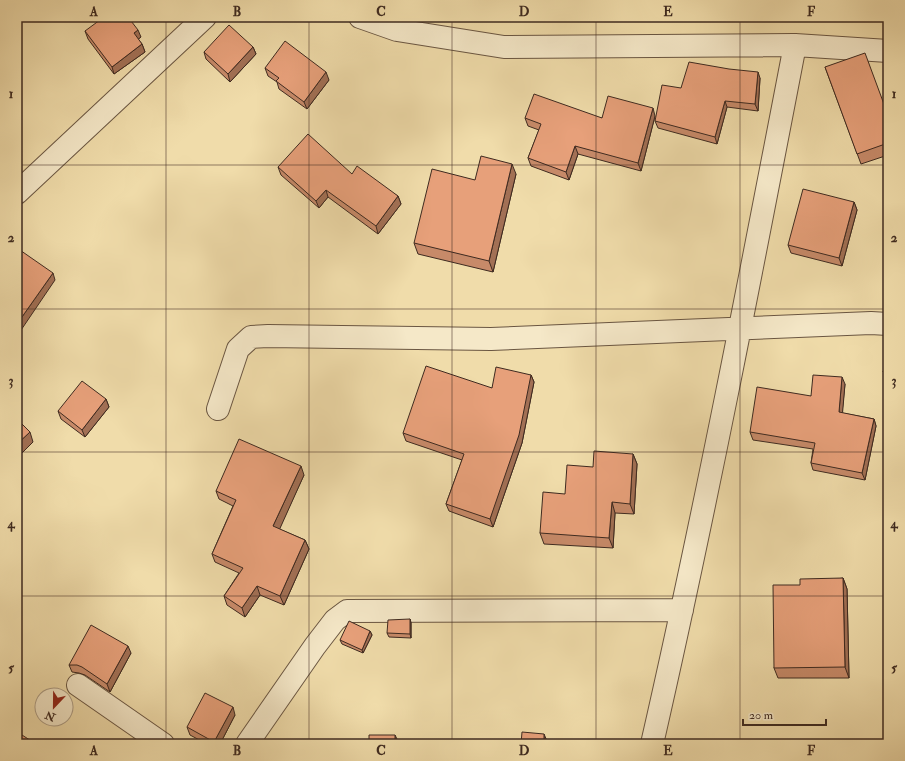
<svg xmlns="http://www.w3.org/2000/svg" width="905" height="761" font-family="'IM FELL Double Pica',serif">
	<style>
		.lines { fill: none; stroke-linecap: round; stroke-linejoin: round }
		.minor-casing { stroke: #6a5642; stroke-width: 24 }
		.minor { stroke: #f5e8c8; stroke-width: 22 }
		.wall { fill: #c78a69; stroke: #3e2a20 }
		.shaded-wall { fill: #a27055; stroke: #3e2a20 }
		.building { fill: #e7a07a; stroke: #3e2a20 }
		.grid { fill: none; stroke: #3e2a20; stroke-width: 1; stroke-opacity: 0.55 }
		.neatline { fill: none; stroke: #3e2a20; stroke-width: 1.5 }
		.grid-label { font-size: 13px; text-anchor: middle; font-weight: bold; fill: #3e2a20 }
	</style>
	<rect width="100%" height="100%" fill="#f0dcaa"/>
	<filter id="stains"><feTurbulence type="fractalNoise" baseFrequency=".005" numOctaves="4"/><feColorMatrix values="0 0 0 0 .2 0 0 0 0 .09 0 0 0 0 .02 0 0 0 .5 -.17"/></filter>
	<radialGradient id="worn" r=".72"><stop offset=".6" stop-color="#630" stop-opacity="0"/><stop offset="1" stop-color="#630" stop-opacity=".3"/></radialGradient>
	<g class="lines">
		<defs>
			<path id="minor" d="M360,17L397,30L504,47L795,45L888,51
				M17,193L205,17
				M218,409L238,349L251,337L268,336L491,339L871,323L888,324
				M78,685L163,744
				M247,744L315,646L335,620L347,611L682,610
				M652,744C705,512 750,279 795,45"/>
		</defs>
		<use href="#minor" class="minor-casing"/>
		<use href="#minor" class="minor"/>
	</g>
	<path class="wall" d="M85,31L141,37L138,39L142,44L145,52L114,74L88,39Z
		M253,47L256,54L230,82L206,59L204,52Z
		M825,67L888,115V155L861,164Z
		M265,68L329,80L307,109L279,89L277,82L268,76Z
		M760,78L758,111L727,107L717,144L658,128L655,121L681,88Z
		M655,116L641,171L578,154L569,180L531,166L528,158L539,130L528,126L525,118H602Z
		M278,167L352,174L398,196L401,204L378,234L328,197L319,208L281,175Z
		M516,174L493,272L418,254L414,243L475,180Z
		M854,202L857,210L842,266L791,253L788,245Z
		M888,368V384L887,382L883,371Z
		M531,375L534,382L522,443L493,527L449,511L446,504L462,460L406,441L403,433L492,388Z
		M845,384L842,413L874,419L876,426L865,480L813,470L811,463L813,449L753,440L750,432L811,396Z
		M106,399L109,407L85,437L61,419L58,411Z
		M633,454L637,464L634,514L615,513L613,548L544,544L540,533L565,494L593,467Z
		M304,475L279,529L305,540L309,549L284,605L260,595L245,617L227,605L224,596L239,573L215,562L212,554L233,506L219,499L216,491Z
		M843,578L847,589L849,678H778L774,668L800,585Z
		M410,619L411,623V638L389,637L387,633Z
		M370,631L372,635L363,653L342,644L340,640Z
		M131,653L110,692L85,675L79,673L72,672L69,665Z
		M235,715L220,744H207L190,735L187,727Z"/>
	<path class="shaded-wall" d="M138,30L141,37L136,41L134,33Z
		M142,44L145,52L114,74L112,67Z
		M253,47L256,54L230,82L228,74Z
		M326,72L329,80L307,109L304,102Z
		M758,72L760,78L758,111L755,104Z
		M725,101L727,107L717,144L715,137Z
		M653,108L655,116L641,171L638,163Z
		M575,146L578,154L569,180L566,172Z
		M512,164L516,174L493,272L489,261Z
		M326,190L328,197L319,208L316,201Z
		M398,196L401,204L378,234L376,226Z
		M854,202L857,210L842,266L839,258Z
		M53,273L55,280L17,336V324Z
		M531,375L534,382L522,443L493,527L490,519Z
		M842,377L845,384L842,419L839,412Z
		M106,399L109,407L85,437L82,430Z
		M874,419L876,426L865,480L862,473Z
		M30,432L33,442L17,458V444Z
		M633,454L637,464L634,514L630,504Z
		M301,466L304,475L277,535L273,526Z
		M612,502L615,513L613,548L609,538Z
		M305,540L309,549L284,605L280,596Z
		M843,578L847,589L849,678L845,667Z
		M257,586L260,595L245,617L242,608Z
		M410,619L411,623V638L410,634Z
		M370,631L372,635L363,653L362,650Z
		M128,646L131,653L110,692L107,684Z
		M233,707L235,715L220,744H215L214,742Z
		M544,734L547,741V744L544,743Z
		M395,735L397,739V744H395Z"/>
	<path class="building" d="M104,17H128L138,30L134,33L142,44L112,67L85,31Z
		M229,25L253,47L228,74L204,52Z
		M285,41L326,72L304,102L276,81L279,78L265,68Z
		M865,53L888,115V143L857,154L825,67Z
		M689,62L729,69L758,72L755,104L725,101L715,137L655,121L662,85L681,88Z
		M534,94L602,118L608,96L653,108L638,163L575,146L566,172L528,158L541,124L525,118Z
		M308,134L352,174L357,166L398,196L376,226L326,190L316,201L278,167Z
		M481,156L512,164L489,261L414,243L432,169L475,180Z
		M803,189L854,202L839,258L788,245Z
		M17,248L53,273L17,324Z
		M426,366L492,388L496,367L531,375L519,435L490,519L446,504L464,454L403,433Z
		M888,368V378L883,371Z
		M813,375L842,377L839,412L874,419L862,473L811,463L815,443L750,432L757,387L811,396Z
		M82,381L106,399L82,430L58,411Z
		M17,419L30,432L17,444Z
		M239,439L301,466L273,526L305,540L280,596L257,586L242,608L224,596L243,568L212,554L236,500L216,491Z
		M594,451L633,454L630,504L612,502L609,538L540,533L543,492L565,494L567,465L593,467Z
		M843,578L845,667L774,668L773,585H800V579Z
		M410,619V634L387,633L388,620Z
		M349,621L370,631L362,650L340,640Z
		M91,625L128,646L107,684L82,667L77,665H69Z
		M205,693L233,707L214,742L187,727Z
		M522,732L544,734V743L569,744H521Z
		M22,735L36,744H17Z
		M369,735H395V744H369Z"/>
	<path class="grid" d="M166,17V744M309,17V744M452,17V744M596,17V744M740,17V744M17,165H888M17,309H888M17,452H888M17,596H888"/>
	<rect width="905" height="761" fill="none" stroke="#f0dcaa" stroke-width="44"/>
	<g transform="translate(54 707) rotate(202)"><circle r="19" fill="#f5e8c8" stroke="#ac9c85"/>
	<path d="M0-3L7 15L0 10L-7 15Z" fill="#8f2418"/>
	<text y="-6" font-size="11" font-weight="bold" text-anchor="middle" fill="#3e2a20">N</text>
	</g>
	<path d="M743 719v6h83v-6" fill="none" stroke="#3e2a20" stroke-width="2"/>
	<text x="749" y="719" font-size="12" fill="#3e2a20" stroke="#f5e8c8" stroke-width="3" paint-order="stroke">20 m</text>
	<rect x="22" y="22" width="861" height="717" class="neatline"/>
	<g class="grid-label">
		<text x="94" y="16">A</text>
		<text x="237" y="16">B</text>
		<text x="381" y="16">C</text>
		<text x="524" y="16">D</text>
		<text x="668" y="16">E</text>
		<text x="811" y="16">F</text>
		<text x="11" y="98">1</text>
		<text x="894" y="98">1</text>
		<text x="11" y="242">2</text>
		<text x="894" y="242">2</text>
		<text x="11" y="385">3</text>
		<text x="894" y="385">3</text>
		<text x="11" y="528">4</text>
		<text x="894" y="528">4</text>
		<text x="11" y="672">5</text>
		<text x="894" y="672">5</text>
		<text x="94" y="755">A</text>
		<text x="237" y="755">B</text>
		<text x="381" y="755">C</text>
		<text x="524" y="755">D</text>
		<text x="668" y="755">E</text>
		<text x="811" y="755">F</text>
	</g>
	<rect width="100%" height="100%" filter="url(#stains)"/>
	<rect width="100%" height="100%" fill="url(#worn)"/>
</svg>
